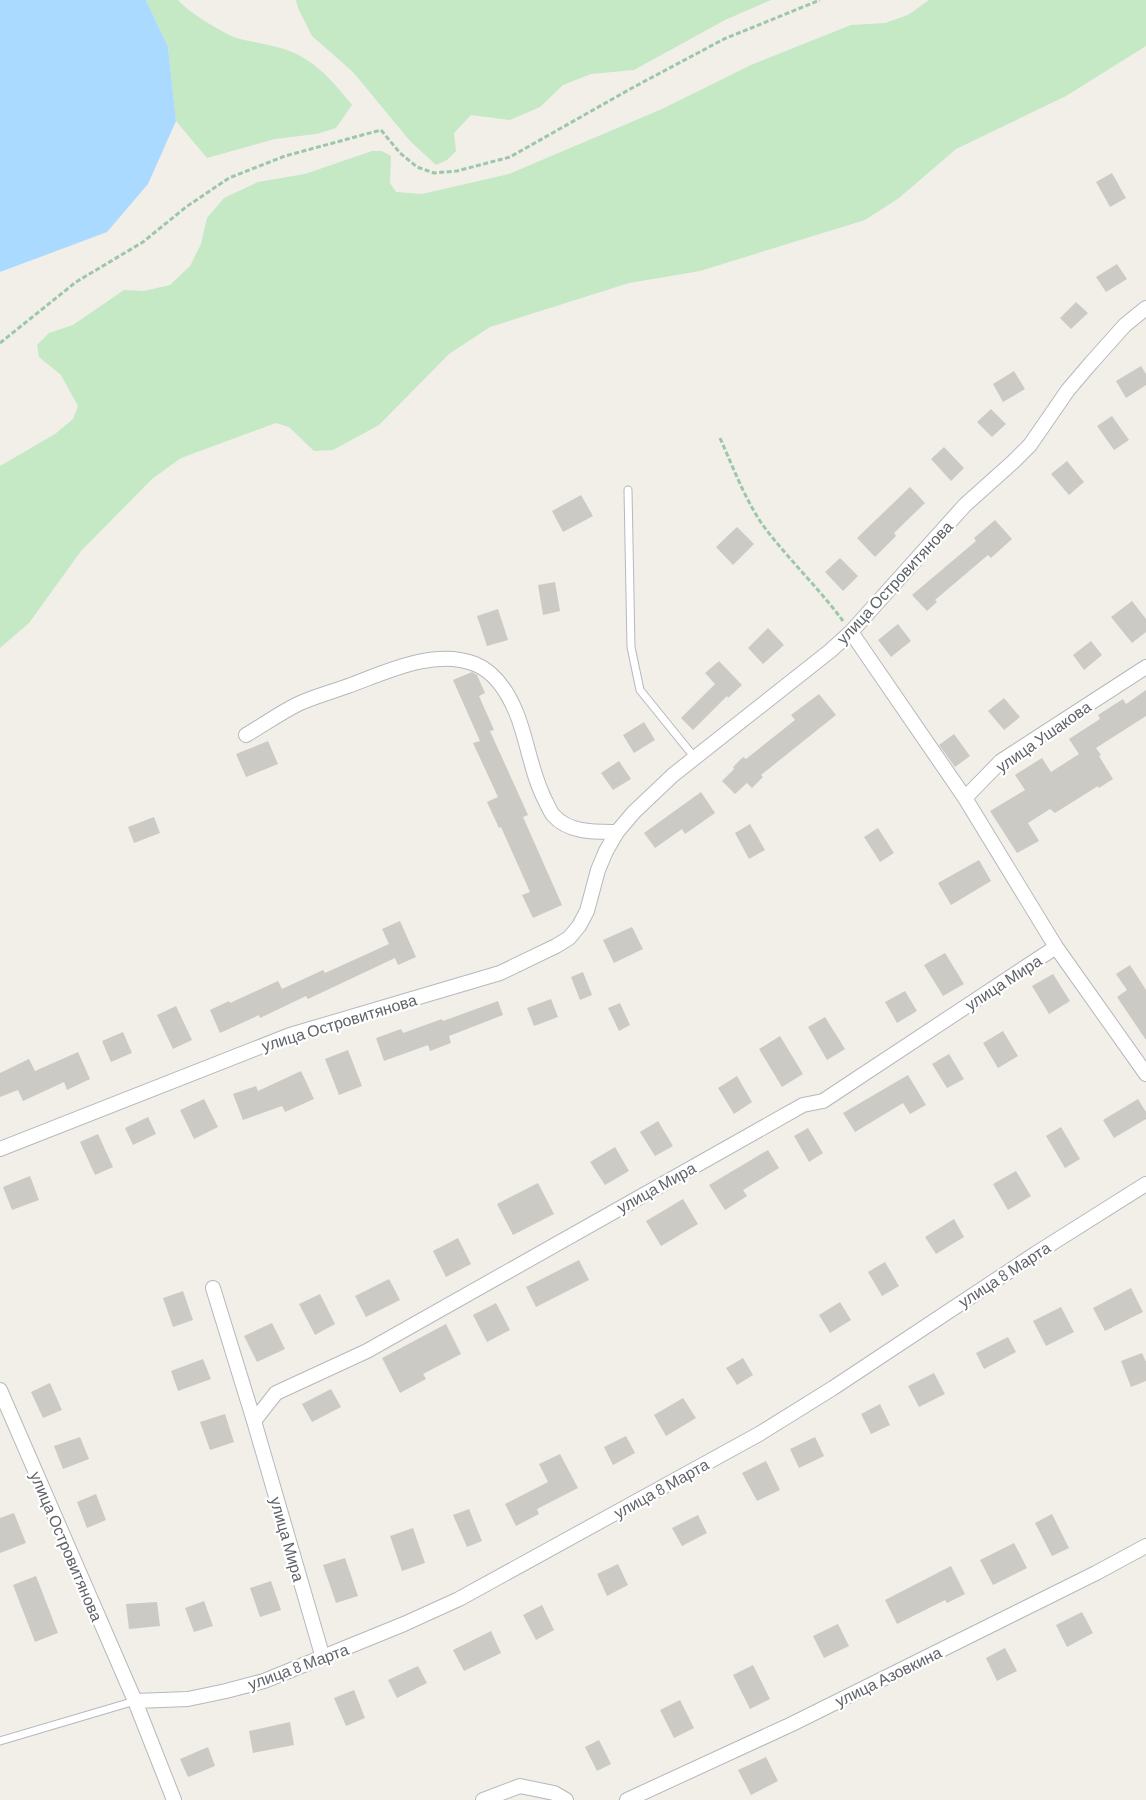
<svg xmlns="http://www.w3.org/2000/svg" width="1146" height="1800" font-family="Barlow,sans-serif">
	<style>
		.green { fill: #c5e8c5 }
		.water { fill: #aadaff }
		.building { fill: #cccac5 }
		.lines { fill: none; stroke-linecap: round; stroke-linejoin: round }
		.service-casing { stroke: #b5b8bc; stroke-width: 9 }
		.minor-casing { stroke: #b5b8bc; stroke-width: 16 }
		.path { stroke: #9cc7a9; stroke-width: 3; stroke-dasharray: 5 2.5; stroke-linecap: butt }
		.service { stroke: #fff; stroke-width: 7 }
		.minor { stroke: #fff; stroke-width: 14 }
		.labels { text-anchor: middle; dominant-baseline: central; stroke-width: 4.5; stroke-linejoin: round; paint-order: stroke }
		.street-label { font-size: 16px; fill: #5f6368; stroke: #fff }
	</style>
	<rect width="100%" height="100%" fill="#f1efe8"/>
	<path class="green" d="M146,0H178C188,12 225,35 240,39C260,44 283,46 302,57C323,69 337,87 352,105L336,128L316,134L275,139L207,158L176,121L168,47Z
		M296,0H771L725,20L634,70L591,74L563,85L540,107L510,120L471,115L454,133L456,151L447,160L436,165L410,141L353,72L312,36L298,8Z
		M929,0H1146V46L1066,96L956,149L899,198L865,220L700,271L629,283L490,327L449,354L379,425L333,450L314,451L289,427L276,423L181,458L152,479L81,551L29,623L0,648V466L55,434L73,419L78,406L61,375L39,357L37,345L49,333L73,325L124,290L144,291L170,285L190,266L201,244L207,218L224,198L258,182L305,174L372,151H382L391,156L390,183L396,192L422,194L509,174L662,109L751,65L851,25L885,23L908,15Z"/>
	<path class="water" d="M0,0H146L168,47L176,121L148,184L107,232L0,272Z"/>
	<path class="building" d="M1112,173L1126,198L1110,207L1096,182Z
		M1117,264L1127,279L1106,292L1096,277Z
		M1076,302L1088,313L1071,329L1060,318Z
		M1141,366L1146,374V385L1126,398L1116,381Z
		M1014,371L1025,389L1003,402L993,384Z
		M991,409L1006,424L992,437L977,422Z
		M1112,416L1129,440L1114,450L1097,426Z
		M944,447L964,468L951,481L931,459Z
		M1067,461L1084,482L1069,495L1051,474Z
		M910,487L925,503L894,533L896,536L875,557L857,538Z
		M581,495L593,516L563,532L552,511Z
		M995,520L1012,539L991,558L988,555L935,600L937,602L927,611L912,595L976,541L974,538Z
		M737,527L754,544L733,565L716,547Z
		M840,558L858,576L843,591L825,572Z
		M555,582L560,611L543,615L538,585Z
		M1132,601L1146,619V632L1132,643L1111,617Z
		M498,609L508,640L487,646L477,616Z
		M898,624L911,641L891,657L878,640Z
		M768,628L784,645L763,664L748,648Z
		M1091,641L1102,655L1084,670L1073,655Z
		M719,661L742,685L728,698L727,696L693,730L681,718L715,684L705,673Z
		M472,672L477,675L485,693L479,696L494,730L490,731L528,815L523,817L562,905L533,918L522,895L530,892L501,827L499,828L487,802L498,797L473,743L480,741L453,680Z
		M1146,690V716L1096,748L1101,755L1099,756L1113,779L1099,788L1098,786L1055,813L1050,809L1028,823L1039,841L1017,853L990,811L1025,790L1015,775L1042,758L1051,772L1079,754L1069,739L1100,719L1098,715L1123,699L1126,704Z
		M819,694L836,715L761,775L763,777L752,788L747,783L735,794L722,781L734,769L733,767L743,757L746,759L795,720L791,715Z
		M1004,698L1020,717L1004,730L988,711Z
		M644,722L655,740L634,753L623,735Z
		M954,734L970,756L955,767L939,745Z
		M268,741L278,764L246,777L236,754Z
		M619,761L631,779L613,790L601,773Z
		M701,792L715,813L685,834L682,829L655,848L644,833Z
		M154,817L160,833L134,843L128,827Z
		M750,824L765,850L749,859L735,833Z
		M878,828L894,853L880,862L864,837Z
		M979,860L991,881L951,905L938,883Z
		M400,921L416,957L398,965L395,958L308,999L306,996L260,1018L259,1015L220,1033L210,1010L229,1001L230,1003L278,981L282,989L323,970L325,973L389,944L382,929Z
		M632,927L643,949L614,963L603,940Z
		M945,953L964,984L943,996L924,965Z
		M1130,965L1146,990V1040L1117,997L1127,990L1116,974Z
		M583,972L592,995L580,1000L571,977Z
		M1053,974L1070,1001L1049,1014L1032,986Z
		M905,991L917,1011L897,1023L885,1002Z
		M551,999L558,1017L534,1026L527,1008Z
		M498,1001L503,1015L449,1036L451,1043L430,1051L428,1045L384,1061L376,1038L401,1029L403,1033L442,1019L443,1021Z
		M620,1003L630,1025L619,1031L608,1008Z
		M176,1006L192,1040L173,1049L157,1015Z
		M825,1017L845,1049L827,1060L808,1027Z
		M1003,1031L1018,1056L998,1068L983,1043Z
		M123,1032L132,1053L111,1062L102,1041Z
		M780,1036L803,1074L782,1087L759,1049Z
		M348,1050L362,1086L339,1095L325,1059Z
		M78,1052L90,1079L67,1090L64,1082L23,1101L18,1090L0,1097V1073L29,1059L35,1071Z
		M949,1054L964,1079L947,1088L932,1064Z
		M301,1071L314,1099L285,1112L282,1106L243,1120L233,1094L256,1086L258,1091Z
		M908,1075L926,1105L910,1114L903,1103L855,1132L843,1113Z
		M737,1076L752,1102L734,1114L718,1088Z
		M204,1099L218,1127L194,1139L180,1110Z
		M1138,1099L1146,1112V1119L1114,1138L1103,1120Z
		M148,1117L156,1134L133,1145L125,1128Z
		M658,1121L673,1146L655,1156L640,1132Z
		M1061,1127L1080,1159L1065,1168L1046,1136Z
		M808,1128L823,1153L809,1162L794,1136Z
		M98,1134L113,1167L95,1175L80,1142Z
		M615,1147L629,1171L605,1185L590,1162Z
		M768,1150L779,1168L743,1190L747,1196L725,1210L709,1185Z
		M1016,1171L1031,1196L1008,1210L993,1184Z
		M30,1176L39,1200L12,1210L3,1187Z
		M538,1183L554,1214L513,1235L497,1204Z
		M683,1199L698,1224L661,1246L646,1221Z
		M954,1219L964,1237L936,1254L925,1237Z
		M458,1238L471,1264L446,1277L433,1251Z
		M579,1260L589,1280L536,1307L526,1287Z
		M885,1262L899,1286L882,1296L868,1272Z
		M389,1279L400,1300L366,1317L355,1296Z
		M1131,1288L1143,1312L1105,1331L1093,1308Z
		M183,1291L193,1320L173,1327L163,1298Z
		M320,1294L335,1324L315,1335L299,1304Z
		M840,1302L851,1320L830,1333L819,1315Z
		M496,1303L510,1330L487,1342L473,1315Z
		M1061,1307L1074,1332L1046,1346L1033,1321Z
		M272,1323L285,1349L257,1362L244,1336Z
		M446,1324L461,1354L423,1374L426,1379L400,1393L382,1358Z
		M1008,1337L1016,1352L984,1369L976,1353Z
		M1142,1353L1146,1362V1381L1131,1387L1121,1361Z
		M743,1358L753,1375L737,1385L726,1368Z
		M203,1359L211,1379L178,1391L171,1371Z
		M934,1373L945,1394L919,1407L908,1386Z
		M50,1383L62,1410L43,1418L31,1392Z
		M331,1389L341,1407L312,1422L302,1404Z
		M683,1398L696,1418L666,1436L654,1415Z
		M880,1404L890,1425L871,1434L861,1414Z
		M225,1414L234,1442L210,1450L200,1422Z
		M626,1436L635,1453L613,1465L604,1447Z
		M80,1437L89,1459L63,1469L54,1446Z
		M815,1437L824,1456L799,1468L790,1449Z
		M560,1454L578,1488L537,1509L539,1514L516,1526L505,1504L548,1482L539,1464Z
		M766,1461L780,1490L757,1501L742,1473Z
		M96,1494L106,1520L87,1528L77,1502Z
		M469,1509L482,1541L467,1547L453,1515Z
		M14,1513L26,1543L0,1553V1518Z
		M1052,1514L1069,1548L1052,1556L1035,1523Z
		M698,1515L707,1533L682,1546L672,1528Z
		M413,1528L425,1563L402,1571L390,1536Z
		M1014,1543L1027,1568L993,1585L980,1560Z
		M345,1558L358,1596L336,1603L323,1565Z
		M618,1564L628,1585L607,1596L597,1574Z
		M951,1566L965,1594L947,1603L945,1600L897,1624L885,1600Z
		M36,1576L58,1633L35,1642L13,1585Z
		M271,1581L281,1610L260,1617L250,1588Z
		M204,1601L213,1626L194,1632L185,1608Z
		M157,1602L160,1626L129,1629L126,1604Z
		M542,1605L554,1630L536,1640L523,1615Z
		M1082,1612L1093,1633L1067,1647L1056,1625Z
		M838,1624L849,1646L824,1658L813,1636Z
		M491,1631L501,1653L464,1671L453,1650Z
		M1005,1648L1017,1671L997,1681L986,1658Z
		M753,1665L770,1699L750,1709L733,1675Z
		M418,1666L427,1683L397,1698L388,1680Z
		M354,1690L365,1718L346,1726L334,1698Z
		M680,1700L694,1728L674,1738L660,1710Z
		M290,1722L294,1745L253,1753L249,1731Z
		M599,1740L611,1764L597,1771L585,1747Z
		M208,1747L215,1766L188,1777L180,1759Z
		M766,1757L778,1781L751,1795L738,1770Z"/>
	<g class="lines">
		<defs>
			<path id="service" d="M628,490L631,647L640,690L695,758
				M0,1741L135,1701"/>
			<path id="minor" d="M851,632L965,798
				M1146,667L1001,761L965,798L1056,947L1146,1074
				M246,735C263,725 280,713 298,704C313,697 331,692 348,686C386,672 434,648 475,664C495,672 508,693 516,712C528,741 531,774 546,802C548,806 550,811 553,815C569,833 594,832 617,832
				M0,1149L290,1035L500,973L556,946L569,938L579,926L587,911L598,870L606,851L617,832L634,812L673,775L830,651L851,632L965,505L1013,462L1030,445L1068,390L1091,363L1125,325L1146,308
				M213,1288L254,1421L323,1658
				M0,1390L135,1701L174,1800
				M254,1421L276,1393L367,1351L803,1105L823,1101L1056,947
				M135,1701L188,1699L226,1691L264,1681L404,1624L459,1599L759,1434L833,1388L1035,1254L1146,1184
				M483,1800L520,1786L554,1793L566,1800
				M627,1800L792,1724L1096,1573L1146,1546"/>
		</defs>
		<use href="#service" class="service-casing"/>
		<use href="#minor" class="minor-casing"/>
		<path class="path" d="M0,343L76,282L143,242L186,207L229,178L285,156L381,130L400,153L417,167L434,173L457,171L510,157L632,88L724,39L820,0
			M720,438C733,467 744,497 762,524C787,558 818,587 843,621"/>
		<use href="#service" class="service"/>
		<use href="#minor" class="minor"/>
	</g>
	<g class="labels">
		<g class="street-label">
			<text transform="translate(894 582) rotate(-47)">улица Островитянова</text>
			<text transform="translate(1043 736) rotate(-35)">улица Ушакова</text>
			<text transform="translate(1003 982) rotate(-33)">улица Мира</text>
			<text transform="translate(339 1022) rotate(-17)">улица Островитянова</text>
			<text transform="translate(656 1187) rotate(-29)">улица Мира</text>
			<text transform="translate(1004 1274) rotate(-33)">улица 8 Марта</text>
			<text transform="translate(661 1488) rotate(-29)">улица 8 Марта</text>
			<text transform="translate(288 1539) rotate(74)">улица Мира</text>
			<text transform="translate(67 1546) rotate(67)">улица Островитянова</text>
			<text transform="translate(298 1666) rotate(-20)">улица 8 Марта</text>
			<text transform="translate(888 1676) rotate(-26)">улица Азовкина</text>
		</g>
	</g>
</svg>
